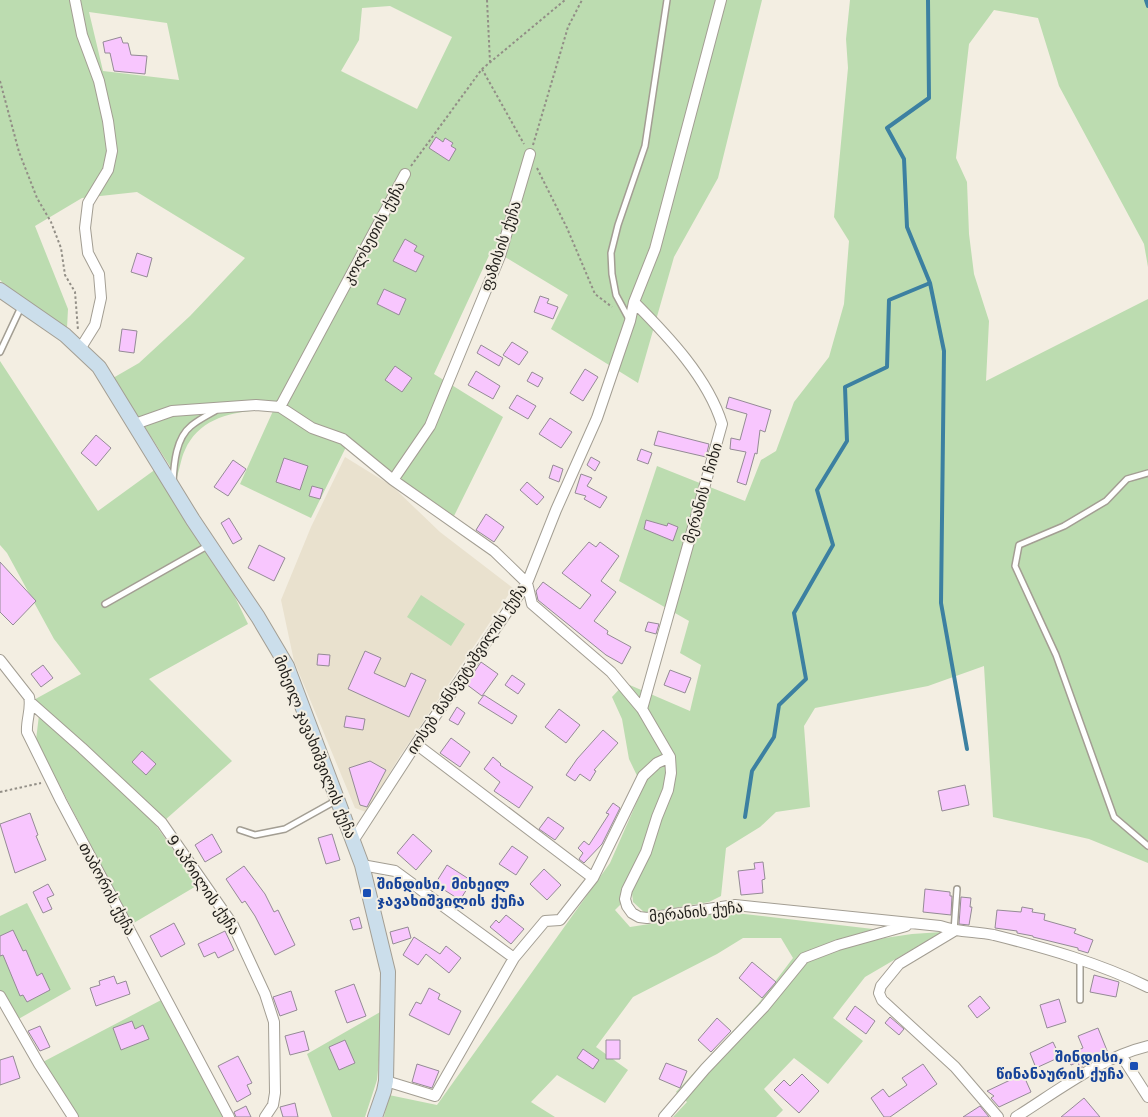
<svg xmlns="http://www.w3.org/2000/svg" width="1148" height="1117" font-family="'DejaVu Sans','Noto Sans Georgian',sans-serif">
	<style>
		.built { fill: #e9e1ce }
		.green { fill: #bcdcb0; fill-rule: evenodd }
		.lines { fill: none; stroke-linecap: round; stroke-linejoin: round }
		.stream { stroke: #3c80a1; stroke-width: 4 }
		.building { fill: #f8c6fe; stroke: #948b95 }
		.lane-casing { stroke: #a39e93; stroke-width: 8 }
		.street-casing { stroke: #a39e93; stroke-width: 12 }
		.secondary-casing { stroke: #a39e93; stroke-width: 16 }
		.path { stroke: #928e86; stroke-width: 2; stroke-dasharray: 2.5 2.5; stroke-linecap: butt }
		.lane { stroke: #fff; stroke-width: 5 }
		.street { stroke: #fff; stroke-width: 10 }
		.secondary { stroke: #cbdeeb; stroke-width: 14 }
		.transit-dot { fill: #1a4fb4; stroke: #f3eee2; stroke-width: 2 }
		.labels { text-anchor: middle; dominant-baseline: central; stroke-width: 4; stroke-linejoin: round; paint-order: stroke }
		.street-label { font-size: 15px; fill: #1f1d19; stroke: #f3eee2 }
		.transit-label { font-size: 15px; font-weight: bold; fill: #164399; stroke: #f3eee2; text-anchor: start }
	</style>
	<rect width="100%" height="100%" fill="#f3eee2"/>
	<path class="built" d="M345,457L392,486L440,532L513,588L400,756L366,812L355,808L294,661L281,600L311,527Z"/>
	<path class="green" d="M0,0H762L718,178L674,257L638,383L551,329L568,295L492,249L434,374L503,417L454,516L396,476L347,445L311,518L240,484L273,411C239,409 200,416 185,450C181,458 180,468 177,477L113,378L139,363L190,316L245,258L137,192L82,198L35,226L68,309L67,328L6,286L0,280ZM390,6L452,37L417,109L341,71L359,40L362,8ZM89,12L167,23L179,80L103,71Z
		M850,0H1148V267L1144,244L1059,86L1038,18L994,10L969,44L956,158L967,182L969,234L974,274L989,321L986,381L1148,299V863L1089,839L993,817L984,666L928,686L815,708L804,726L810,807L776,812L760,827L726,848L721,896L709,902L645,913L633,902L632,893L615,910L630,927L727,912L873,929L878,939L912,934L942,932L865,977L833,1018L863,1041L828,1084L794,1058L764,1089L783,1110L776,1117H673L687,1102L676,1092L758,1004L793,958L781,938H743L717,954L633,997L596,1047L628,1070L605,1103L557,1075L531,1102L555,1117H384L389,1095L437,1105L610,863L643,788L629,759L622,719L612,697L625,683L690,711L701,665L680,653L689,621L619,581L657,466L745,501L761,460L776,451L794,402L829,357L844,304L849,241L834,217L848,68L846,39Z
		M0,361L98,511L160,466L210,545L248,624L149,679L232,761L165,820L30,702L81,674L54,639L7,553L0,545Z
		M421,595L465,624L451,646L407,617Z
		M39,715L150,817L198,885L132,924L36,740Z
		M27,903L71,989L15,1021L0,996V916Z
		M165,998L229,1117H73L39,1064Z
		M382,1011L381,1040L377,1080L365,1117H332L307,1054Z"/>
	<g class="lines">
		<path class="stream" d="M1146,0L1148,6
			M930,283L944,351L941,603L967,749
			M745,817L752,771L774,737L779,705L806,679L794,613L833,545L817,490L847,441L845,387L887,367L889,300L930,283L907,227L904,159L887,128L929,98L928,0"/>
	</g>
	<path class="building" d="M121,37L123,43H128L131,55L147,56L145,74L114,71L110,53H105L103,42Z
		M436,137L443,142L445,138L453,143L451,146L456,149L449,161L429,148Z
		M405,239L417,246L414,251L424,256L416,272L393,261Z
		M137,253L152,258L147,277L131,272Z
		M384,289L406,299L399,315L377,304Z
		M540,296L549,299L547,303L558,307L553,319L534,312Z
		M122,329L137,331L134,353L119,351Z
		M512,342L528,352L519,365L503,355Z
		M481,345L503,358L499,366L477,353Z
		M395,366L412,378L402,392L385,380Z
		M585,369L598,377L583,401L570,393Z
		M476,371L500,386L493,399L468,385Z
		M532,372L543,378L538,387L527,381Z
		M517,395L536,406L528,419L509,408Z
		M729,397L771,410L765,432L760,430L757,454L755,453L746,485L737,482L746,452L730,449L731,438L740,440L747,414L726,408Z
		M550,418L572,432L561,448L539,434Z
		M658,431L709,444L706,457L654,445Z
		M96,435L111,448L96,466L81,453Z
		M641,449L652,453L648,464L637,460Z
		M591,457L600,462L595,471L587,465Z
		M284,458L308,466L300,490L276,482Z
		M233,460L246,469L228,496L214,487Z
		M553,465L563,469L559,482L549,478Z
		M581,474L592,478L587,486L607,497L600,508L584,499L586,496L575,493Z
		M527,482L544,497L537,505L520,490Z
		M312,486L323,489L320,499L309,496Z
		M486,514L504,527L494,542L476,530Z
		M229,518L242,539L233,544L221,523Z
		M646,520L667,526L668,523L678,527L673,541L644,529Z
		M589,542L596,547L600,542L619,556L601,581L616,592L594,621L608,631L607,634L631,647L622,664L606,655L538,600L536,591L543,582L580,609L591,595L562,573Z
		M259,545L285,558L274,581L248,568Z
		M0,562L36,601L13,625L0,612Z
		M648,622L659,624L656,634L645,631Z
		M365,651L381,658L374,673L405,687L411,673L426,680L409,717L348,689Z
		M318,654L330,655L329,666L317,665Z
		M481,662L498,674L482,696L466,684Z
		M43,665L53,678L41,687L31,674Z
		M670,670L691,678L685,693L664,685Z
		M512,675L525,684L518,694L505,685Z
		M484,695L517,716L512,724L478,703Z
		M457,707L465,713L458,725L449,720Z
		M559,709L580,725L566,743L545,727Z
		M346,716L365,719L363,730L344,727Z
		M603,730L618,743L594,770L596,771L590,781L580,774L575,781L566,775L577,759Z
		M451,738L470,752L460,767L440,753Z
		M142,751L156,764L146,775L132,762Z
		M493,757L501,764L500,765L533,787L519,808L494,791L500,782L484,769Z
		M370,761L386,770L367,807L360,805L349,768Z
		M965,785L969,805L942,811L938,791Z
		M613,803L620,808L602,844L584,863L579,859L583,853L578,848L584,841L589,845L609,814L606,813Z
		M30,813L38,835L36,836L46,860L15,873L0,824Z
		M548,817L564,828L555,840L539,829Z
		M212,834L222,852L205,862L195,845Z
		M332,834L340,860L326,864L318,838Z
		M413,834L432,851L416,870L397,853Z
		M512,846L528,857L516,875L499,864Z
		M763,862L765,879L762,880L763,893L741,895L738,871L755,869L754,863Z
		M447,865L472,881L460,900L435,884Z
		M244,866L265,894L274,912L278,910L295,945L275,955L255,916L245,901L242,903L226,879Z
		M544,869L561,885L547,900L530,884Z
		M48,884L54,895L47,898L52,909L43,913L33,892Z
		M925,889L950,892V896H952L951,915L923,912Z
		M961,897L971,898L970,907H972L969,925L959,924Z
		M1022,907L1033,909L1032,912L1045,914L1044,920L1076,929L1074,933L1093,940L1088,953L1078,950V948L1033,937V936L1017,933V931L995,928L997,910L1021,912Z
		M506,915L524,929L511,944L490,927L496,920L499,923Z
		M359,917L362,928L353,930L350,920Z
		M174,923L185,944L161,957L150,936Z
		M408,927L411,938L393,944L390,932Z
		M13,930L23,951L26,950L37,976L42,973L50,990L27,1002L23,995L20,996L3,955L0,956V936Z
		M225,931L234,950L218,958L215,952L204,957L198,944Z
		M414,937L440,954L446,946L461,958L449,973L426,954L418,965L403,955Z
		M752,962L776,982L762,998L739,978Z
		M1094,975L1119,982L1116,997L1090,992Z
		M114,976L117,984L126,981L130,994L96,1006L90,988L100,985L99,981Z
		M354,984L366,1016L347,1023L335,991Z
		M429,988L440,994L438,999L461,1011L449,1035L409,1015L416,1002L421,1004Z
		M291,991L297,1010L280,1016L273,997Z
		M980,996L990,1008L977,1018L968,1006Z
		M1059,999L1066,1022L1047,1028L1040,1005Z
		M855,1006L875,1021L866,1034L846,1019Z
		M890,1017L904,1029L899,1035L885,1023Z
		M717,1018L731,1031L711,1052L698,1040Z
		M132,1021L135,1029L143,1025L149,1039L121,1050L113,1028Z
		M40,1026L50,1047L40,1051L28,1031Z
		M1098,1028L1108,1053L1080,1068L1078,1062L1071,1065L1067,1055L1083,1048L1078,1036Z
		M304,1031L309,1050L290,1055L285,1036Z
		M345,1040L355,1063L339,1070L329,1047Z
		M606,1040H620V1059H606Z
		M1053,1042L1060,1057L1036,1068L1030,1053Z
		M583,1049L599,1060L593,1069L577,1058Z
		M13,1056L20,1078L0,1085V1060Z
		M238,1056L252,1083L247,1085L251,1094L237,1102L218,1066Z
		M666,1063L687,1071L680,1088L659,1079Z
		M417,1064L439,1071L432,1088L412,1082Z
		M923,1064L937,1084L890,1117H884L871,1098L883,1089L889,1097L907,1085L902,1078Z
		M802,1074L819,1091L799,1113L774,1090L784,1080L790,1086Z
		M1023,1074L1031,1092L999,1107L991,1098L994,1096L987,1091Z
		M1084,1098L1100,1117H1061Z
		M295,1103L298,1117H283L280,1107Z
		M246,1106L251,1117H236L234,1112Z
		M980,1106L989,1117H963Z"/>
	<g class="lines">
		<defs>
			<path id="lane" d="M629,319L616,295L612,274L611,253L618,225L645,146L667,0
				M0,352L22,305
				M1148,473L1127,479L1106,501L1064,526L1019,545L1015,566L1056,655L1114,817L1148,846
				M173,482C174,463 176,438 191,426C198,420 208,415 215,411
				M105,604L209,545
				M240,830L255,835L285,829L337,800
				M954,931L957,889
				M1080,1000V960"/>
			<path id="street" d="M75,0L82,35L99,81L108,121L112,151L108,170L88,203L85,228L88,253L99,274L101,298L95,325L80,349
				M634,302C668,336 708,378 722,424L642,709
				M280,407L405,174
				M135,424L172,411L256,405L280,407L312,428L343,439L393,480L494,551L527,583L532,604L611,672L642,709L670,757L671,773L668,790L657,817L646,852L627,890L625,899L627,906L632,913L639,917L647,918L735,905L940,926C959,933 975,931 994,935C1046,948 1099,963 1148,987
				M393,480L430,426L500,256L530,154
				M0,660L29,697C32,708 26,720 27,732L61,801L229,1117
				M30,702L82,748L162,823L233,925L265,994L274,1022L275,1093L273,1105L265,1117
				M416,744L593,878
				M353,841L416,744L527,583L556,510L597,418L630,321L634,302L655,249L721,0
				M362,865L395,871L514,958
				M954,931L899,964L881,986L879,993L882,1000L955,1067L998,1117
				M0,996L39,1064L73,1117
				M1121,1055L1148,1097
				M386,1081L435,1096L514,958L545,921L560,920L593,878L643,776L657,763L670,757
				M664,1117L705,1069L764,1007L804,958L838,945L906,926
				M1016,1117C1056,1092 1101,1057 1148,1046"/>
			<path id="secondary" d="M0,290L65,335L99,367L193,520L258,617L287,666L362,865L388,972L386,1081L384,1091L375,1117"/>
		</defs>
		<use href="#lane" class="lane-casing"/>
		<use href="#street" class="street-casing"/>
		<use href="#secondary" class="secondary-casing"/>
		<path class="path" d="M487,0L490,62
			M482,69L524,144
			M0,81L19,152L37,198L51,222L61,248L65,275L75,292L78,330
			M533,145L568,27L582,0
			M411,166L482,69L565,0
			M537,168L567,228L595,294L612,307
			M0,792L41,783"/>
		<use href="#lane" class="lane"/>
		<use href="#street" class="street"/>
		<use href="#secondary" class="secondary"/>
	</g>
	<g class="transit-dot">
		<rect x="362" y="888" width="10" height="10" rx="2.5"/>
		<rect x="1129" y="1061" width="10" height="10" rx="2.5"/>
	</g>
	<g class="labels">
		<g class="street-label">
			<text transform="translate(374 233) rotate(-62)">კოლხეთის ქუჩა</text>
			<text transform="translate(501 246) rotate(-71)">ფაზისის ქუჩა</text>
			<text transform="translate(703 493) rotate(-74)">მერანის I ჩიხი</text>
			<text transform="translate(467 669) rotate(-56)">იოსებ მანსვეტაშვილის ქუჩა</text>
			<text transform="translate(315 747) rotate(68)">მიხეილ ჯავახიშვილის ქუჩა</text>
			<text transform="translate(203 885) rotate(56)">9 აპრილის ქუჩა</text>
			<text transform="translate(107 889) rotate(62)">თაბორის ქუჩა</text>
			<text transform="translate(696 912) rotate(-6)">მერანის ქუჩა</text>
		</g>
		<g class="transit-label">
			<text x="377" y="884">შინდისი, მიხეილ<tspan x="377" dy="17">ჯავახიშვილის ქუჩა</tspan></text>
			<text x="1124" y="1057" text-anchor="end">შინდისი,<tspan x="1124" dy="17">წინანაურის ქუჩა</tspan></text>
		</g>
	</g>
</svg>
